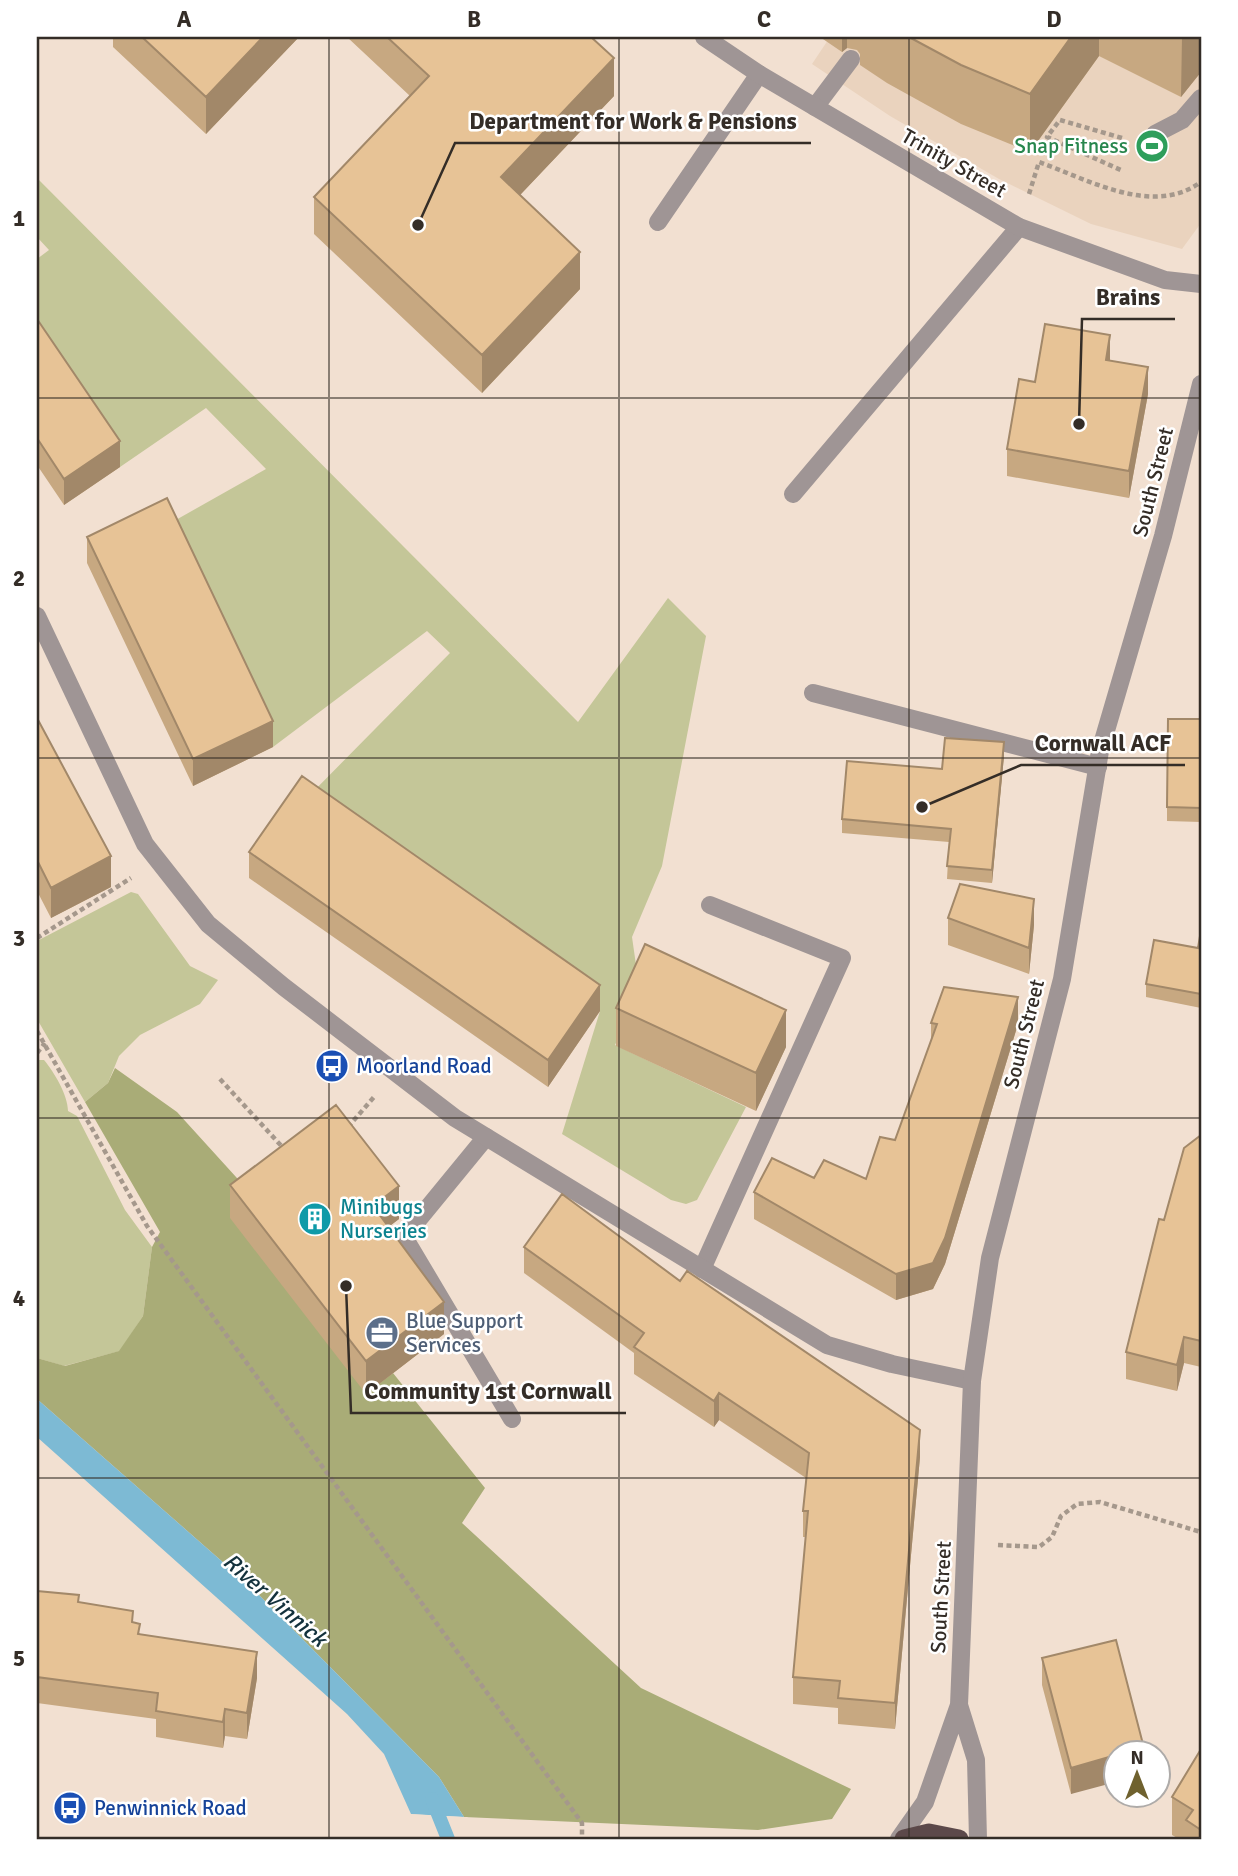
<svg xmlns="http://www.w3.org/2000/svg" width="1238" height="1876" font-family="Signika,sans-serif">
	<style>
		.built { fill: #ead3be }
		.green { fill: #c4c698 }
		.forest { fill: #a9ac77 }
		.water { fill: #7dbad4 }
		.pier { fill: #f2e0d1 }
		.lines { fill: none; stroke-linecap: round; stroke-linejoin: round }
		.stream { stroke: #7dbad4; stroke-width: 14 }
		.path { stroke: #a5988c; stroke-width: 4.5; stroke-dasharray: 5 3.5; stroke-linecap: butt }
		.service { stroke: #9f9595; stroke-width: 18 }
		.pedestrian { stroke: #9f9595; stroke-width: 18 }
		.minor { stroke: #9f9595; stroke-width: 18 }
		.tertiary { stroke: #9f9595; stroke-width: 18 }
		.trunk { stroke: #5c494a; stroke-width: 19 }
		.wall { fill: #c7a881 }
		.shaded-wall { fill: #a28869 }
		.building { fill: #e7c396; stroke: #a28869; stroke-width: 2 }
		.grid { fill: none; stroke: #342d27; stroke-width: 2; stroke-opacity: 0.55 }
		.labels { text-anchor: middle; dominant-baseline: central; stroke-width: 5; stroke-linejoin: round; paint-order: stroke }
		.leisure-label { font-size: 21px; fill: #27864d; stroke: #fff; text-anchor: end }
		.street-label { font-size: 21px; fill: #342d27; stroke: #fff }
		.transit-label { font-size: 21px; fill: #164399; stroke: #fff; text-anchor: start }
		.culture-label { font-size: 21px; fill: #0d838f; stroke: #fff; text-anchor: start }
		.service-label { font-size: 21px; fill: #4e5e75; stroke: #fff; text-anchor: start }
		.water-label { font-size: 23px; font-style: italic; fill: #13313c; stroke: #fff }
		.leader { fill: none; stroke: #342d27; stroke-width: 2.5 }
		.callout-dot { fill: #342d27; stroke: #fff; stroke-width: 2.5 }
		.callout-label { font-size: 23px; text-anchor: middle; font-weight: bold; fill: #342d27; stroke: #fff; stroke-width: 5; stroke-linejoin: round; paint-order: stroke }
		.neatline { fill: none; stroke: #342d27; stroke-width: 2.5 }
		.grid-label { font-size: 23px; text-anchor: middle; font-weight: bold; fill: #342d27 }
	</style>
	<rect width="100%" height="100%" fill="#f2e0d1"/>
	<path class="built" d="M830,37H1201V223L1182,249L1091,224L999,179L890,116L812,64Z"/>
	<path class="green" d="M37,178L578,722L668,598L706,636L662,866L632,937L640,993L615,1045L746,1107L697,1200L686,1204L671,1200L562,1134L600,1011L302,803L450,653L427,631L273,747L167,525L266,469L206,408L120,467L37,345V259L49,250L37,237Z
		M131,892L138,894L190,966L218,980L200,1004L140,1035L119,1056L108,1083L85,1102L37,1019V941Z
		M37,1060H44C54,1072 68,1095 68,1111L77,1116L125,1210L152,1247L143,1316L120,1351L64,1366L37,1358Z"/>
	<path class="forest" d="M115,1068L177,1112L256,1199L366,1393L393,1373L485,1488L462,1523L641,1688L851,1789L832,1819L758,1830L464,1817L439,1777L250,1586L37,1399V1358L65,1366L119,1351L143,1316L152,1247L160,1232L85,1102L108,1083Z"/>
	<path class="water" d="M37,1399L250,1586L439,1777L464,1817L411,1814L384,1754L347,1714L37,1437Z"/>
	<path class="pier" d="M407,1814L464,1817H468L464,1821L410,1817Z"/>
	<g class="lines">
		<path class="stream" d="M432,1799L448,1839"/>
		<path class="path" d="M1122,138L1060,120L1047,137L1123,171
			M1029,194L1039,162C1089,180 1153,217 1201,182
			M37,938L131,878
			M37,1031L147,1226L582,1823V1839
			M37,1053L45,1043
			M220,1079L286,1151
			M348,1127L374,1097
			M998,1545L1039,1547L1052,1537L1061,1516L1077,1504L1100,1502L1201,1532"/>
		<path class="service" d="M815,107L851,59
			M658,222L759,74
			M793,494L1019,227
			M813,693L1098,767
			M486,1137L404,1237L512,1419
			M702,1269L842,958L710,905"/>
		<path class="pedestrian" d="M1155,134L1182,120L1201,98"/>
		<path class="minor" d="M37,616L145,844L208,924L284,987L455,1118L827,1345L892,1364L972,1381"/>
		<path class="tertiary" d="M704,37L759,74L1019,227L1165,280L1201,284
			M959,1705L976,1760L978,1839
			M899,1839L925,1802L959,1705L972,1381L990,1258L1062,979L1100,751L1163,536L1201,384"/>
		<path class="trunk" d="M904,1839L929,1833L959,1839"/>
	</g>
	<path class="wall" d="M113,37H299L206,134L113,47Z
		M347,37H591L614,96L520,195L580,289L482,393L314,234V197L410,96Z
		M820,37H1201V72L1181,97L1099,56L1030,152L961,124L887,83L860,65V54L857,50L847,48L842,52Z
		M37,319L120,467L64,505L37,465Z
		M1110,360L1148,394L1129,498L1007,476V449L1035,382Z
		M87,537L273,747L193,786L87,563Z
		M37,718L111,887L51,918L37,891Z
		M1201,719V822L1167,821V807Z
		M1004,756L992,883L947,879L949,842L842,833V819L942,769Z
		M249,852L600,1011L548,1087L249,878Z
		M948,918L1034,925L1029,974L948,945Z
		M1201,936V1008L1146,997V984L1198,948Z
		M616,1008L786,1047L756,1111L616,1046Z
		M931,1023L1018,1024L945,1264L933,1289L896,1300L754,1219V1192L866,1179L895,1140L931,1041Z
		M1201,1135V1367L1184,1363L1177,1391L1126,1379V1352L1164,1220Z
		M230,1185L399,1219L388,1227L444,1334L366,1394L230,1218Z
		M524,1247L920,1457L895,1729L838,1724V1708L793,1704V1677L806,1537H803V1511L806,1478L719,1420L714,1427L634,1374V1353L524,1273Z
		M37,1591L79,1602L133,1623L140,1634L257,1678L247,1739L225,1736L223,1748L156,1737V1719L37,1703Z
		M1042,1658L1144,1754L1071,1794L1042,1685Z
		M1201,1749V1839H1179L1172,1835V1797Z"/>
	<path class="shaded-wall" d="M263,37H299L206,134V97Z
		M842,37H847V48L842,52Z
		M1071,37H1099V56L1030,152V94Z
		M1182,37H1201V72L1181,97Z
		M614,58V96L501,215V177Z
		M580,252V289L482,393V355Z
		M1110,335V362L1106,360Z
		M1148,367V394L1129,498V471Z
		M120,441V467L64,505V479Z
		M273,721V747L193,786V759Z
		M1004,742V756L992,883V870Z
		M111,856V887L51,918V888Z
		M1034,899V925L1029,974V948Z
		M600,985V1011L548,1087V1060Z
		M1018,997V1024L945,1264L933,1289L896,1300V1274Z
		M786,1010V1047L756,1111V1073Z
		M399,1186V1219L373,1239V1206Z
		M444,1302V1334L366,1394V1361Z
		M1184,1337V1363L1177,1391V1365Z
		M719,1393V1420L714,1427V1401Z
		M920,1430V1457L895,1729V1703Z
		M257,1652V1678L247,1739V1713Z
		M225,1709V1736L223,1748V1722Z
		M1144,1748V1754H1123Z
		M1116,1755V1782L1071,1794V1768Z"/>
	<path class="building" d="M142,37H263L206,97Z
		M387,37H591L614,58L501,177L580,252L482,355L314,197L429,76Z
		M909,37H1071L1030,94L961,65Z
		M37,319L120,441L64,479L37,438Z
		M1045,324L1110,335L1106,360L1148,367L1129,471L1007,449L1019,379L1035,382Z
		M167,498L273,721L193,759L87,537Z
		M37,718L111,856L51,888L37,860Z
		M1168,719H1201V808L1167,807Z
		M945,738L1004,742L992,870L947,866L951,829L842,819L847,761L942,769Z
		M302,776L600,985L548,1060L249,852Z
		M960,884L1034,899L1029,948L948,918Z
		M1200,936H1201V994L1146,984L1154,940L1198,948Z
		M645,944L786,1010L756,1073L616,1008Z
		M944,987L1018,997L945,1238L933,1263L896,1274L754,1192L772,1158L814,1178L824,1160L866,1179L880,1137L895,1140L937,1024L931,1023Z
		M336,1105L399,1186L373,1206L444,1302L366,1361L230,1185Z
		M1201,1135V1341L1184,1337L1177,1365L1126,1352L1159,1219L1164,1220L1184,1148Z
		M562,1194L680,1281L687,1271L920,1430L895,1703L838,1698L840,1681L793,1677L808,1511H803L809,1453L719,1393L714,1401L634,1347L644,1333L524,1247Z
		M37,1591L79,1595L78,1602L133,1611L132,1622L140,1624L138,1634L257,1652L247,1713L225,1709L223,1722L156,1711L158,1693L37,1677Z
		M1116,1640L1144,1748L1123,1754H1116V1755L1071,1768L1042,1658Z
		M1201,1749V1830L1186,1820L1193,1810L1172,1797Z"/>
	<path class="grid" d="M329,37V1839M619,37V1839M909,37V1839M37,398H1201M37,758H1201M37,1118H1201M37,1478H1201"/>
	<defs>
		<symbol id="stadium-disc" viewBox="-11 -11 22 22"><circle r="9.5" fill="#2e9e5b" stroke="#fff"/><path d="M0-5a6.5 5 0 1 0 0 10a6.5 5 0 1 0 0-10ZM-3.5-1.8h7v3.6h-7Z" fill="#fff"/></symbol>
		<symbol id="bus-disc" viewBox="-11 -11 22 22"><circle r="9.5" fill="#1a4fb4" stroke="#fff"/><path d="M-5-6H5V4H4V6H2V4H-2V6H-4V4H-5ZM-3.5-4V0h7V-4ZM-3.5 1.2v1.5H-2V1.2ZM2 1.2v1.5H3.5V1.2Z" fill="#fff"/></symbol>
		<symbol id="building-disc" viewBox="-11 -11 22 22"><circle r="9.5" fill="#0f9aa8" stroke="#fff"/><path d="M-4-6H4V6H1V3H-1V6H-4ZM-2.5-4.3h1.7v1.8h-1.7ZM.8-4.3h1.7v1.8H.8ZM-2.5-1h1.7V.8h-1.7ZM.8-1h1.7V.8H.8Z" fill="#fff"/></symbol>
		<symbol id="office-disc" viewBox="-11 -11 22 22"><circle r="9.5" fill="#5c6f8a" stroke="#fff"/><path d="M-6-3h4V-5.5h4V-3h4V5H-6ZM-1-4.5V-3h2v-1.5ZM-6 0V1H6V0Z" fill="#fff"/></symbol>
	</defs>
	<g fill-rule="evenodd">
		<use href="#stadium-disc" x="1133" y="127" width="38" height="38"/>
		<use href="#bus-disc" x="313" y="1047" width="38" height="38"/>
		<use href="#building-disc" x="296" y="1200" width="38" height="38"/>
		<use href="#office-disc" x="363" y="1314" width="38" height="38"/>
		<use href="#bus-disc" x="51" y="1789" width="38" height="38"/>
	</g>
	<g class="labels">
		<g class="leisure-label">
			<text x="1128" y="146">Snap Fitness</text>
		</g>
		<g class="street-label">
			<text transform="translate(954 163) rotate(30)">Trinity Street</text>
			<text transform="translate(1153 482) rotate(-76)">South Street</text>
			<text transform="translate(1024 1034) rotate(-76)">South Street</text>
			<text transform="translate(941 1597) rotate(-87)">South Street</text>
		</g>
		<g class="transit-label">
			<text x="356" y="1066">Moorland Road</text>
			<text x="94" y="1808">Penwinnick Road</text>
		</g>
		<g class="culture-label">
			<text x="340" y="1207">Minibugs<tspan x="340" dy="24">Nurseries</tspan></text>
		</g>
		<g class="service-label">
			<text x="406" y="1321">Blue Support<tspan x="406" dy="24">Services</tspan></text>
		</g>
		<g class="water-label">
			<text transform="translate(275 1600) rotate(41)">River Vinnick</text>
		</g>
	</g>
	<path class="leader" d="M418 225L455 143H811M1079 424L1082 319H1175M922 807L1021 765H1185M346 1286L351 1413H626"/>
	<g class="callout-dot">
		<circle cx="418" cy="225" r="7"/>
		<circle cx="1079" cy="424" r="7"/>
		<circle cx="922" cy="807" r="7"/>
		<circle cx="346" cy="1286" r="7"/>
	</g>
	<g class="callout-label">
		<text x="633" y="129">Department for Work &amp; Pensions</text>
		<text x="1128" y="305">Brains</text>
		<text x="1103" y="751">Cornwall ACF</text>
		<text x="488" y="1399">Community 1st Cornwall</text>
	</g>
	<rect width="1238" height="1876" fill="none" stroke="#ffffff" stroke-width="77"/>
	<g transform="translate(1137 1774)"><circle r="33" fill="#ffffff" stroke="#aeaba9" stroke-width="2"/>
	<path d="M0-5L12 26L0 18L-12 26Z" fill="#6f612e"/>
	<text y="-10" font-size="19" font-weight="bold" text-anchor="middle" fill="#342d27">N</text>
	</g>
	<rect x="38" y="38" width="1162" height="1800" class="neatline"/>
	<g class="grid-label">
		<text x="184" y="27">A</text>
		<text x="474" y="27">B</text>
		<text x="764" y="27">C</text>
		<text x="1054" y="27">D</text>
		<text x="19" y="226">1</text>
		<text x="19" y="586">2</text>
		<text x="19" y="946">3</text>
		<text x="19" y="1306">4</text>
		<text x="19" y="1666">5</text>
	</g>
</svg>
